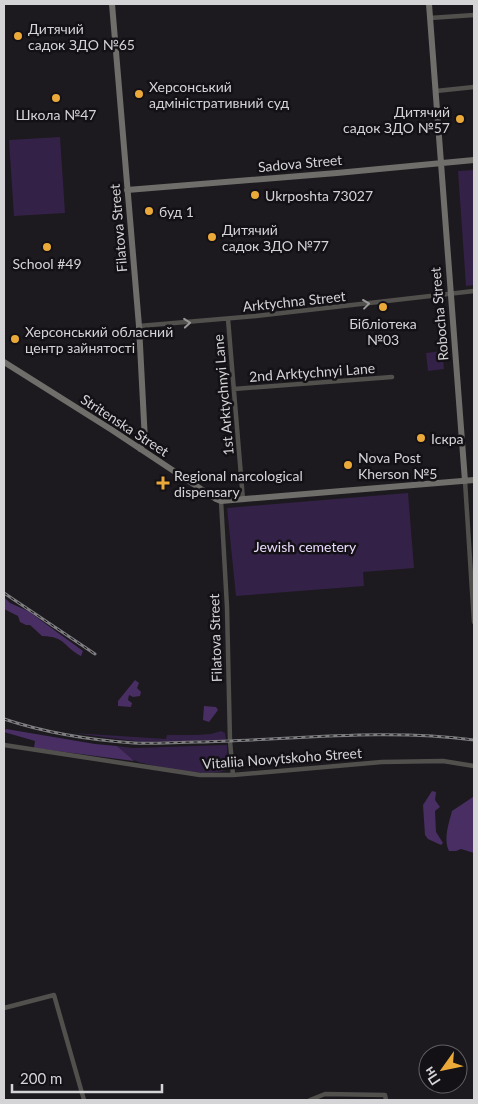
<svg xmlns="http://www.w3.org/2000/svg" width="478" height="1104" font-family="Lato,sans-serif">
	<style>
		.green { fill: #342147 }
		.forest { fill: #492e64 }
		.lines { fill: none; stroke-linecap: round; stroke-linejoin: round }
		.street { stroke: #51504d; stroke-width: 4.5 }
		.secondary { stroke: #706e6a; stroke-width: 6 }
		.rail-casing { stroke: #7e7d80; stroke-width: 3 }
		.rail { stroke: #131115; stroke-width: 1; stroke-dasharray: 4; stroke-linecap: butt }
		.oneway { stroke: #999898 }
		.poi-dot { fill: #eba93a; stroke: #131115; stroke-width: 2 }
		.labels { text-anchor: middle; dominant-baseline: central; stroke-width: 5; stroke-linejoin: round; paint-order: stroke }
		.poi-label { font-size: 14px; fill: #d4d3d6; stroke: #131115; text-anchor: start }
		.street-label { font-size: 14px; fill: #d4d3d6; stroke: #131115 }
		.park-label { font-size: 14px; fill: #eadafd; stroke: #131115 }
	</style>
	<rect width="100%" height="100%" fill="#1c1a1e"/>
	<path class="green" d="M60,137L65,213L14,216L9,140Z
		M474,170V285L466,286L458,171Z
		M442,351L444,369L428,371L426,353Z
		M408,493L414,568L363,572L364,586L236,596L227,508Z
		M221,731L225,733L226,740L142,742L73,733L166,739L167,735H196L211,734Z
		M227,745L228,768C218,780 150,766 136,761C129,759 123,751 117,746L133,748Z"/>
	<path class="forest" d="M4,597L10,603L28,611L83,651L81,656C62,646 67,637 42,636L30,625H26L20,622L18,616L4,609Z
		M135,680L139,683L137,688L141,692L140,696L133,697L129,695L128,700L132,703L131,707L118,706V701Z
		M204,706L216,707L218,710L209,722L203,720Z
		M6,729L95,744L117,746L134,761L34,748L35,741L4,732Z
		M432,791L436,792L435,800L440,807L435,811L436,832L443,843L441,845L428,839L425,835L423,805Z
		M473,797L474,798V853L461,849L456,851H449C443,839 449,823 452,811Z"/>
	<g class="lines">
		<path class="street" d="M430,18L474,15
			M436,91L474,87
			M228,319L243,500
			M139,326L256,316L474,291
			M234,389L392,377
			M465,481L474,622
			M221,501L227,607L230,741L233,775
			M4,745L200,775H233L382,762L443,761L474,766
			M4,1008L54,995L84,1100
			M310,1100L325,1094L385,1095L386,1100"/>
		<path class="secondary" d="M112,4L139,326L145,441L140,449
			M429,4L465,481
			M127,190L337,173L474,160
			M4,362L112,430L216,499L221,501L474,480"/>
		<defs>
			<path id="rail" d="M4,593L95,654
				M4,719C46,733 90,740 134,743C155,744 177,742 198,742C290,740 383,728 474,740"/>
		</defs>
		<use href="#rail" class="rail-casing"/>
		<use href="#rail" class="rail"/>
	</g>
	<defs><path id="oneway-chevron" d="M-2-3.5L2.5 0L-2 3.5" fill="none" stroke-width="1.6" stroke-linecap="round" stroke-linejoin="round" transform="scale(1.25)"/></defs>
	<g class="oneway">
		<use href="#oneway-chevron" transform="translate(366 304) rotate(-7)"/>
		<use href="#oneway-chevron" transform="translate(187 323) rotate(-5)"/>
	</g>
	<g class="poi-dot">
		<circle cx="18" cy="36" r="5"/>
		<circle cx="139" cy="94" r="5"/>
		<circle cx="56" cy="98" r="5"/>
		<circle cx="460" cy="119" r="5"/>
		<circle cx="255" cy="195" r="5"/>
		<circle cx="149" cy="211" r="5"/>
		<circle cx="212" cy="237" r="5"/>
		<circle cx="47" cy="247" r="5"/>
		<circle cx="383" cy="307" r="5"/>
		<circle cx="15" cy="339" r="5"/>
		<circle cx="421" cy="438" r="5"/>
		<circle cx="348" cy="465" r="5"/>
		<path d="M160.5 475.5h5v5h5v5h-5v5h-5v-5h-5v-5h5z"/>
	</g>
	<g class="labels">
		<g class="poi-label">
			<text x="28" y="28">Дитячий<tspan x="28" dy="16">садок ЗДО №65</tspan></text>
			<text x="149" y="86">Херсонський<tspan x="149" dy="16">адміністративний суд</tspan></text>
			<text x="450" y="111" text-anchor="end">Дитячий<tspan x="450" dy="16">садок ЗДО №57</tspan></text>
			<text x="56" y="114" text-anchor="middle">Школа №47</text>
			<text x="265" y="195">Ukrposhta 73027</text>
			<text x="159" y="211">буд 1</text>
			<text x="222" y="229">Дитячий<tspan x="222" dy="16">садок ЗДО №77</tspan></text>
			<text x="47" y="263" text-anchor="middle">School #49</text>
			<text x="383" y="323" text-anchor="middle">Бібліотека<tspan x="383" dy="16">№03</tspan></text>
			<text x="25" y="331">Херсонський обласний<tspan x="25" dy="16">центр зайнятості</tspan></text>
			<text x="431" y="438">Іскра</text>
			<text x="358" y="457">Nova Post<tspan x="358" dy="16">Kherson №5</tspan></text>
			<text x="174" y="475">Regional narcological<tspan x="174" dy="16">dispensary</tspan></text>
		</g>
		<g class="street-label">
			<text transform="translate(300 163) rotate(-5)">Sadova Street</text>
			<text transform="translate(118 228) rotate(-95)">Filatova Street</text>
			<text transform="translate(294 301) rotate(-6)">Arktychna Street</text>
			<text transform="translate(439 314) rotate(-95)">Robocha Street</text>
			<text transform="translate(312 372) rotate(-4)">2nd Arktychnyi Lane</text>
			<text transform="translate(223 395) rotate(-95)">1st Arktychnyi Lane</text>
			<text transform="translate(125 425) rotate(33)">Stritenska Street</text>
			<text transform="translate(215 638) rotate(-92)">Filatova Street</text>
			<text transform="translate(282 758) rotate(-4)">Vitaliia Novytskoho Street</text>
		</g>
		<g class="park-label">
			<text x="305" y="546">Jewish cemetery</text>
		</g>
	</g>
	<rect width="478" height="1104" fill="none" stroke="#d4d3d6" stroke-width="10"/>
	<g transform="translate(443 1069) rotate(237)"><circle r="24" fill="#131115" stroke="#605f62"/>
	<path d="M0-4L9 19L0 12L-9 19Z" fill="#eba93a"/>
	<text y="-8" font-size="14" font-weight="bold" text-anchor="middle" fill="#d4d3d6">Пн</text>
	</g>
	<path d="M12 1084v8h150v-8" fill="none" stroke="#d4d3d6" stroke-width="2.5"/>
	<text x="20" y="1084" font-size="15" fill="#d4d3d6" stroke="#131115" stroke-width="4" paint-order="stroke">200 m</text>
</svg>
